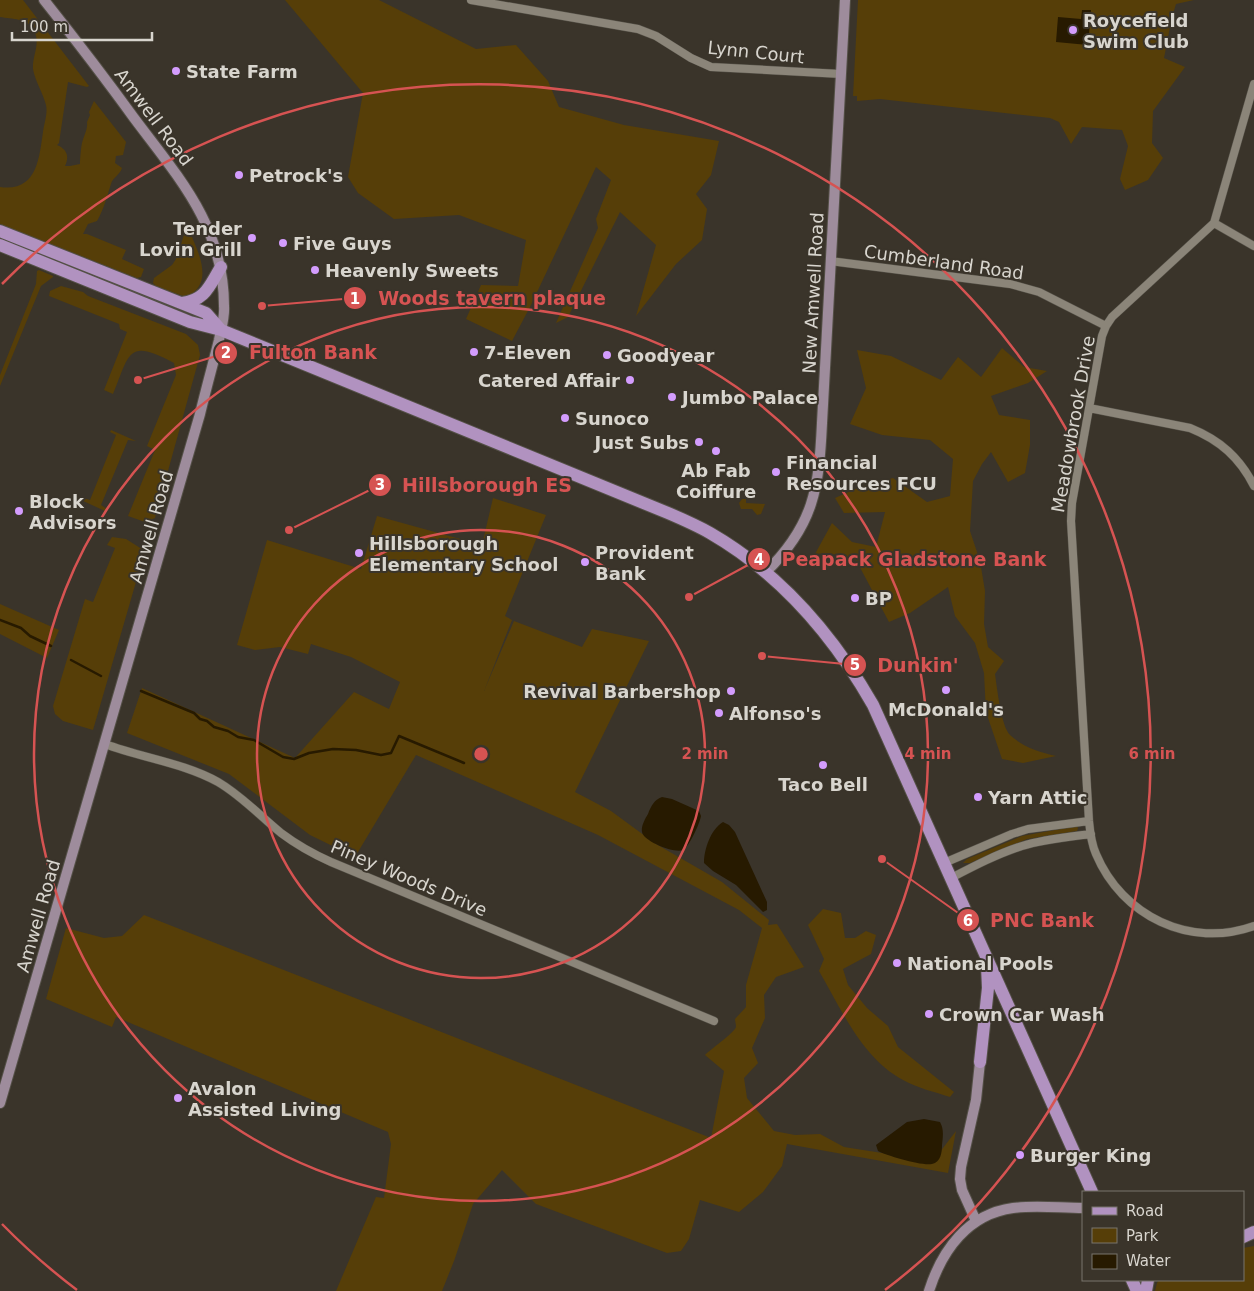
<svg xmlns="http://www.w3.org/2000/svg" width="1254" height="1291" font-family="'DejaVu Sans',sans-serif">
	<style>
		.green { fill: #563e08 }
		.water { fill: #271a00 }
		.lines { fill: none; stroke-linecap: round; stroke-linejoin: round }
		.stream { stroke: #271a00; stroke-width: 2.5 }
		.street-casing { stroke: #545047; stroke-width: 9 }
		.secondary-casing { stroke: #545047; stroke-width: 12 }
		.primary-casing { stroke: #545047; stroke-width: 14 }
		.street { stroke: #8b8579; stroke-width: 8 }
		.secondary { stroke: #9e8c9c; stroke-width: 10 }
		.primary { stroke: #b192c0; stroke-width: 12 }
		.ring { fill: none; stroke: #d65352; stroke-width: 2.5 }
		.poi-dot { fill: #d39cfd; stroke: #3a342a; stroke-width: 2 }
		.labels { text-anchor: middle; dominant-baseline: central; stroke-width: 4; stroke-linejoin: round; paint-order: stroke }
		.poi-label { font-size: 18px; font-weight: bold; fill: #d8d5ce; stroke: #3a342a; text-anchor: start }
		.street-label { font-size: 18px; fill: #d8d5ce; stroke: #3a342a }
		.centre { fill: #d65352; stroke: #3a342a; stroke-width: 2.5 }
		.ring-label { font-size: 15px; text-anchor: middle; font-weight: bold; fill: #d65352; stroke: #3a342a; stroke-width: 4; stroke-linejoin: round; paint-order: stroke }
		.leader { fill: none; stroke: #d65352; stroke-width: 2 }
		.callout-dot { fill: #d65352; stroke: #3a342a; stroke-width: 2 }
		.mark-label { font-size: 15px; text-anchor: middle; font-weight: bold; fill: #fff }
		.callout-label { font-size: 19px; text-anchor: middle; font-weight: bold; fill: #d65352; stroke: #3a342a; stroke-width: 4; stroke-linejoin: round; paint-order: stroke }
	</style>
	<rect width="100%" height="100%" fill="#3a342a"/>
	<path class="green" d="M0,0H23L89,86L87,87L68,82L59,143L57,145C66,149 70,155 65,166H70L80,164C80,158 81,148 82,143C84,135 88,129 87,122L90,115L89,112L94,101L126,142L123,155L116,156L115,163L122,168C120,175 112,178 111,184C107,196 104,209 97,221L88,224L83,234H87L126,250L122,259L144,269L141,277L137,278L0,224V187C37,192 39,159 43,132C44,124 48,113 46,105C43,93 35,81 33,69C32,56 41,43 34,31C28,18 12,19 0,17Z
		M285,0H379L476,49L516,45L548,81L559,107L624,125L719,141L711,175L696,194L707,209L702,240L676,264L636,316L656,245L620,212L568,317L556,323L598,228L596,219L611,180L596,167L531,305L512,341L466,319L481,285L518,286L526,240L459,215L394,219L358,193L348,177L363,93Z
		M858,0H1194L1176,4C1170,22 1168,40 1164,58L1185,67L1153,111L1152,143L1163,158L1148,180L1125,190L1120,179L1128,146L1122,130L1082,127L1071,144L1059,122L1050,118L880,99L857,101V96H853Z
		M187,226C195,245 213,276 194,292L196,295L183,296L156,286L153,283L154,278L172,265L176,259Z
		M39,270L53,276V277L41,286L0,386V375L36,284L37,271Z
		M61,286L83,292L88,296L186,334L198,345L200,355L155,518L145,522L128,516L155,450L147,446L176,375L174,363C127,338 130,353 113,394L104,390L127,332L120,329L119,324L49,296L50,291Z
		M1002,348L1024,367L1047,371L1028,383L991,396L999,415L1030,420V445L1025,473L1008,482L991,452L982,464L973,481L970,531L980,561L985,591L984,624L988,647L1004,661L995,674C997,687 1001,726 1010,735C1023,747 1039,752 1056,756L1023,763L1002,759L986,712L984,673L975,643L955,616L948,587L910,613L889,622L856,560L829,553L815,554L832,523L852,542L876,547L885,512L844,513L835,498L860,487L893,478L927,502L950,496L953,459L930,440L882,435L850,424L866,388L857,350L891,356L941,380L958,357L981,377Z
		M111,430L136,441L128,440L101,505L107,509L105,511L81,500L84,498L90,500L116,435L110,432Z
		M493,498L546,515L505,616L512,620L484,691L514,621L582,647L592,629L649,641L575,792L611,811L656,844L722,882L769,920L768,925L777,924L804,967L776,977L764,995L765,1018L752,1048L758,1063L744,1078L747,1098L774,1131L795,1135L820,1134L844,1147L933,1161L956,1131L948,1173L787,1144L782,1166L763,1192L739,1212L700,1200L689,1239L681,1251L667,1253L536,1204L502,1170L473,1204L454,1261L442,1291H336L376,1197L384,1198L391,1144L388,1132L116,1017L112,1027L46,999L66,928L104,938L122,936L144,915L711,1138L724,1071L705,1055C711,1049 734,1033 736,1027C736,1024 735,1021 735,1019L746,1007V985L762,928L739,910L598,835L416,755L355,857L310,835L229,774L127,733L142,688L295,758L354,692L389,709L400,682L351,657L311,644L308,654L280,647L255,650L237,645L267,540L361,569L377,516L482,545Z
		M742,499H746V503L765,504L761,514L757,515L752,509H741L739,503Z
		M112,537L126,539L145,551L93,730L63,721L55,714L53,706L85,599L93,602L115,548L107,545Z
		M0,604L59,630L47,658L0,634Z
		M1077,826L1078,828L1077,831L1027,839L970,863H963L967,859L1022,836Z
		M823,909L841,913L845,938H855L866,931L876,935L871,954L843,969L848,985L867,1008L888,1026L898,1047L954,1092L950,1097C935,1092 917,1088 903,1080C862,1058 841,1009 819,971L824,959L808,925Z
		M1254,1246V1291H1155L1157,1283L1159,1280H1243V1248Z"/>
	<path class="water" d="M1082,10H1091L1088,45L1056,42L1058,17L1081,19Z
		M662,797L672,799L699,811L701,816C700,823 689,847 683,850C675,854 643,841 642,832C641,826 645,819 648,814C651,806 654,800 662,797Z
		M723,822L729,825L735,832L767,902V910L763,912L736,885L713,871L704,863C704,849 711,829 723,822Z
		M924,1119L940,1122C944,1129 943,1136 942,1145C942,1152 941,1162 932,1164C921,1166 888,1156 878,1151L876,1145L907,1122Z"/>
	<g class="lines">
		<path class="stream" d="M0,620L21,628L30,636L51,646
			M71,660L101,676
			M141,691L194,713L200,719L207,721L214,727L228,731L238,737L254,740L283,757L294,759L309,753L333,749L356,750L381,755L391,753L399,736L464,763"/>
		<defs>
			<path id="street" d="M471,0L638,29L656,36L691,58L711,67L841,74
				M1254,84L1214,223L1112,317L1106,326L1102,336L1072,503L1071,521L1089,821C1090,832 1091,843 1096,854C1122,916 1190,949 1254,926
				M1214,223L1254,246
				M830,261L1010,284L1039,292L1106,326
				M1089,408L1190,428C1220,440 1240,458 1254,486
				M105,744C142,758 184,763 218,782C242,796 260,816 281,833C297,845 313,854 331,862L714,1021
				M944,863L1012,834L1028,829L1089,821
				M951,878C974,866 997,854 1022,846C1044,839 1068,837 1091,834"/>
			<path id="secondary" d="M766,572C814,525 819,488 822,423L845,0
				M0,1103L200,414C206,389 213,364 219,340C221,329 225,317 224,306C224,227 179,178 134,118C105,78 75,39 44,0
				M976,1221L962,1190L960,1179L961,1167L976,1100L980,1062
				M929,1291C942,1250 968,1214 1013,1208C1036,1205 1060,1208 1083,1208"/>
			<path id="primary" d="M0,231L206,313L221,330
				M0,245L190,322L221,330L668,513C682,519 696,525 710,533C781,574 833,635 873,705L1092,1192
				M182,303C206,300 209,286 221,267
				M980,1062L988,988L987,966
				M1243,1237L1254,1232
				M1132,1280L1137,1291
				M1146,1291L1148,1280"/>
		</defs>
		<use href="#street" class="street-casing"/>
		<use href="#secondary" class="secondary-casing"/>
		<use href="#primary" class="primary-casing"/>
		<use href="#street" class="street"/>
		<use href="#secondary" class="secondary"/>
		<use href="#primary" class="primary"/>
	</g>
	<g class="ring">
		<circle cx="481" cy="754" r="224"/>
		<circle cx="481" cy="754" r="447"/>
		<path d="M77 1290A671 671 0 0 1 2 1224M2 284A671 671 0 1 1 885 1290"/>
	</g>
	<g class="poi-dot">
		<circle cx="1073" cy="30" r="5"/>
		<circle cx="176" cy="71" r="5"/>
		<circle cx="239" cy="175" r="5"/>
		<circle cx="252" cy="238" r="5"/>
		<circle cx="283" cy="243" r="5"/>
		<circle cx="315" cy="270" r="5"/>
		<circle cx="474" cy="352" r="5"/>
		<circle cx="607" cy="355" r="5"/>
		<circle cx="630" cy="380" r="5"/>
		<circle cx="672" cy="397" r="5"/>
		<circle cx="565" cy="418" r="5"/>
		<circle cx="699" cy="442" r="5"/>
		<circle cx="716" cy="451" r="5"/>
		<circle cx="776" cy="472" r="5"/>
		<circle cx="19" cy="511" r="5"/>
		<circle cx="359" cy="553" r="5"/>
		<circle cx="585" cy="562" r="5"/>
		<circle cx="855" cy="598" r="5"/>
		<circle cx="946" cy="690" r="5"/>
		<circle cx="731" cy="691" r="5"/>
		<circle cx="719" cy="713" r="5"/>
		<circle cx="823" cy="765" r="5"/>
		<circle cx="978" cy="797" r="5"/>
		<circle cx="897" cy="963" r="5"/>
		<circle cx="929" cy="1014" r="5"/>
		<circle cx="178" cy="1098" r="5"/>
		<circle cx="1020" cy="1155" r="5"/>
	</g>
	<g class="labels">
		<g class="poi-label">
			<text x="1083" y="20">Roycefield<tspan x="1083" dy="21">Swim Club</tspan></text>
			<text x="186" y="71">State Farm</text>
			<text x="249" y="175">Petrock's</text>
			<text x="242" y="228" text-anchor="end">Tender<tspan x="242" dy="21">Lovin Grill</tspan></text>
			<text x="293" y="243">Five Guys</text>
			<text x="325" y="270">Heavenly Sweets</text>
			<text x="484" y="352">7-Eleven</text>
			<text x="617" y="355">Goodyear</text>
			<text x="620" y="380" text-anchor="end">Catered Affair</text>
			<text x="682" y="397">Jumbo Palace</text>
			<text x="575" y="418">Sunoco</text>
			<text x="689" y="442" text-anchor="end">Just Subs</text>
			<text x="786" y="462">Financial<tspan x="786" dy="21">Resources FCU</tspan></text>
			<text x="716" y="470" text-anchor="middle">Ab Fab<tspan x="716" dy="21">Coiffure</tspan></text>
			<text x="29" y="501">Block<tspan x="29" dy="21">Advisors</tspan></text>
			<text x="369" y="543">Hillsborough<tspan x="369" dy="21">Elementary School</tspan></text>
			<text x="595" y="552">Provident<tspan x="595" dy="21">Bank</tspan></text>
			<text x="865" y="598">BP</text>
			<text x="721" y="691" text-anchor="end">Revival Barbershop</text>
			<text x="946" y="709" text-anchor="middle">McDonald's</text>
			<text x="729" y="713">Alfonso's</text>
			<text x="823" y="784" text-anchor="middle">Taco Bell</text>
			<text x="988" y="797">Yarn Attic</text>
			<text x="907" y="963">National Pools</text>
			<text x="939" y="1014">Crown Car Wash</text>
			<text x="188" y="1088">Avalon<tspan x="188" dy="21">Assisted Living</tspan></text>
			<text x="1030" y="1155">Burger King</text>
		</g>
		<g class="street-label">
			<text transform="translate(756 52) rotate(6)">Lynn Court</text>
			<text transform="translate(154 117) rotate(53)">Amwell Road</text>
			<text transform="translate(944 262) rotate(8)">Cumberland Road</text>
			<text transform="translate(813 293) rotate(-87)">New Amwell Road</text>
			<text transform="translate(1073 424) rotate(-80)">Meadowbrook Drive</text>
			<text transform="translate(151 527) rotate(-74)">Amwell Road</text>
			<text transform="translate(409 878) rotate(23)">Piney Woods Drive</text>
			<text transform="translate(38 916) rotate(-74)">Amwell Road</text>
		</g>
	</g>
	<circle cx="481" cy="754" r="8" class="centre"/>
	<g class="ring-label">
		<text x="705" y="759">2 min</text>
		<text x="928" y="759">4 min</text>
		<text x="1152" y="759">6 min</text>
	</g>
	<path class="leader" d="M262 306L355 298M138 380L226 353M289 530L380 485M689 597L759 559M762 656L855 665M882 859L968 920"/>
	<g class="callout-dot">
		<circle cx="262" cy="306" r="5"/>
		<circle cx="138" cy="380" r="5"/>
		<circle cx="289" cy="530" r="5"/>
		<circle cx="689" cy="597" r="5"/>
		<circle cx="762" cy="656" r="5"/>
		<circle cx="882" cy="859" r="5"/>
		<circle cx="355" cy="298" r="12"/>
		<circle cx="226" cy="353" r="12"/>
		<circle cx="380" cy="485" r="12"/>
		<circle cx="759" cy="559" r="12"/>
		<circle cx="855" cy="665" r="12"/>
		<circle cx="968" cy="920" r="12"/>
	</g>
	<g class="mark-label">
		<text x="355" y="304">1</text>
		<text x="226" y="358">2</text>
		<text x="380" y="490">3</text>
		<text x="759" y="565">4</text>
		<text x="855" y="670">5</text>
		<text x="968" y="926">6</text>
	</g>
	<g class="callout-label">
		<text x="492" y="305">Woods tavern plaque</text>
		<text x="313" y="359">Fulton Bank</text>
		<text x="487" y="492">Hillsborough ES</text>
		<text x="914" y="566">Peapack Gladstone Bank</text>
		<text x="918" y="672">Dunkin'</text>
		<text x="1042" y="927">PNC Bank</text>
	</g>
	<rect x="1082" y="1191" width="162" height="90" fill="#3a342a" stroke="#79746c"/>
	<rect x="1092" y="1207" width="25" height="8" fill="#b192c0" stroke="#79746c"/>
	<text x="1126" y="1216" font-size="15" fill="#d8d5ce">Road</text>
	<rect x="1092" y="1228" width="25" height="15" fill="#563e08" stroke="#79746c"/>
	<text x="1126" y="1241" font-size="15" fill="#d8d5ce">Park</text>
	<rect x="1092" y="1254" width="25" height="15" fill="#271a00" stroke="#79746c"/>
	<text x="1126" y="1266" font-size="15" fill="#d8d5ce">Water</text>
	<path d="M12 32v8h140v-8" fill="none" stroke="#d8d5ce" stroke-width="2.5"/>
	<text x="20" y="32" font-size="15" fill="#d8d5ce" stroke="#3a342a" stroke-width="4" paint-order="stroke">100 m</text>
</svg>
